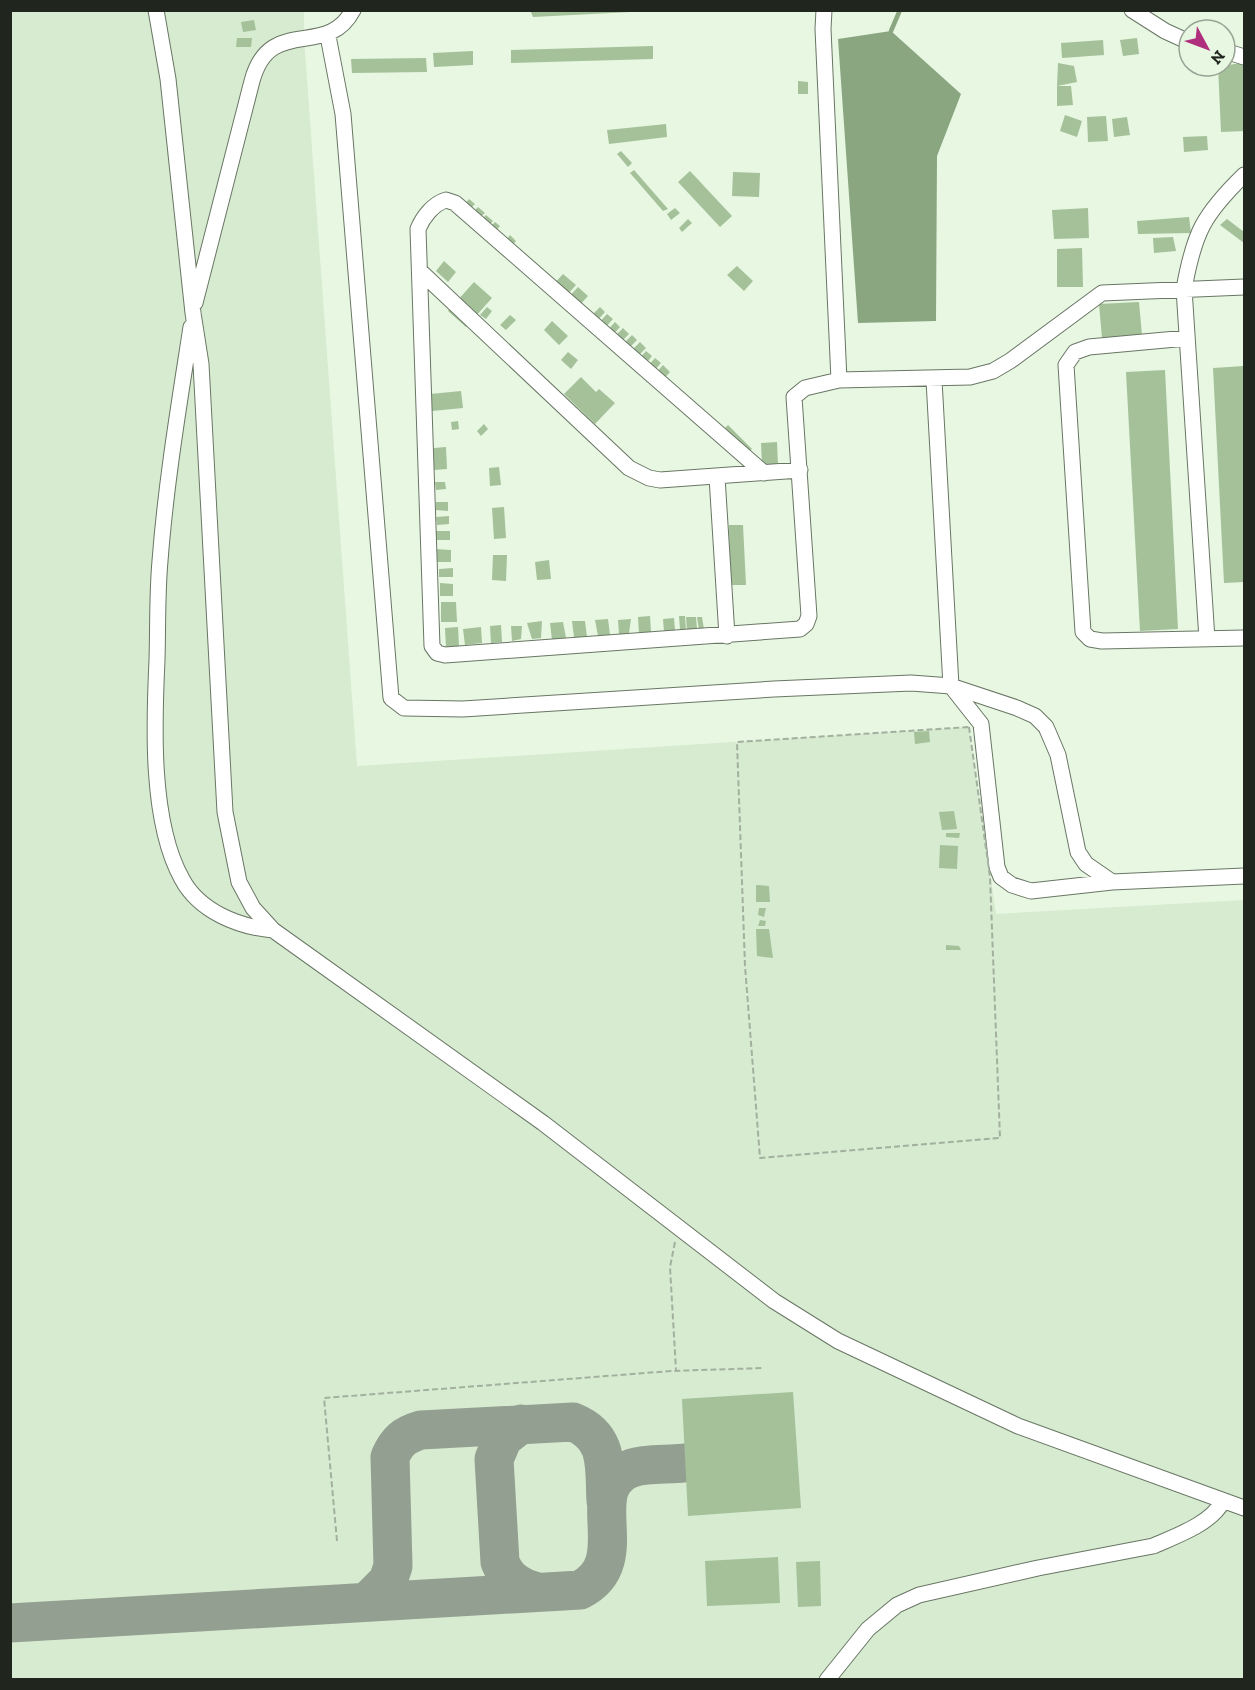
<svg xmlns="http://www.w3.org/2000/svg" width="1255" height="1690" font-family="'Zilla Slab',serif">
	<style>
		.built { fill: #d6ebd0 }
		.water { fill: #8aa681 }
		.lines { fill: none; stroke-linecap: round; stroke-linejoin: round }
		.stream { stroke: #8aa681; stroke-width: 4.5 }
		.taxiway { stroke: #939f90; stroke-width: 39 }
		.building { fill: #a4c19a }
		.minor-casing { stroke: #697664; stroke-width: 17 }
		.path { stroke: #a3b09f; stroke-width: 2; stroke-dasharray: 6 3; stroke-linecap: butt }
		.minor { stroke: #fff; stroke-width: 15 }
	</style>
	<rect width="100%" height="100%" fill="#e7f7e2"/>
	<path class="built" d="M11,11H304V38L357,766L969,727L996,914L1244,900V1679L11,1680Z"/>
	<path class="water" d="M891,31L961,94L937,156L936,321L858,323L838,39Z"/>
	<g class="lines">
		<path class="stream" d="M891,31L900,10"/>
		<path class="taxiway" d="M521,1424L503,1438L494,1459L500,1562C507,1580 519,1587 537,1592
			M367,1602L388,1581L393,1566L390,1457C397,1441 404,1435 421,1430L573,1422C610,1437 604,1467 606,1501
			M10,1623L580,1590C638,1561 577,1488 632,1468C647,1463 668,1465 684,1463"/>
	</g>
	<path class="building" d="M530,10H631V12L533,17Z
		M254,20L256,30L243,32L241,22Z
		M237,38H252L251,47H236Z
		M1137,38L1139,54L1123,56L1120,40Z
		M1103,40L1104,55L1062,58L1061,43Z
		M653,46V59L511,63V50Z
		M473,51V65L434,67L433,53Z
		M426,58L427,72L352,73L351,59Z
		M1058,63L1074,66L1077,82L1057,86H1071L1073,105L1057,106V86Z
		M1244,63V131L1221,132L1218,66Z
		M798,81L808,82V94H798Z
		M1065,115L1082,121L1077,137L1060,131Z
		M1106,116L1108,141L1088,142L1087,117Z
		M1127,117L1130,135L1114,137L1112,119Z
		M666,124L667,137L609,144L607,130Z
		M1207,136L1208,150L1184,152L1183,137Z
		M621,151L632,163L628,167L617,154Z
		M634,170L668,209L663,211L630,173Z
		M690,171L732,216L720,227L678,182Z
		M733,172L760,173L759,197L732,196Z
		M469,199L475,204L468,211L463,206Z
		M478,207L485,213L478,219L472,213Z
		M675,208L680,213L671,220L667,214Z
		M1088,208L1089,238L1054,239L1052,210Z
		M486,215L493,221L487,227L480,221Z
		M1189,217L1191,233L1138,234L1137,221Z
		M688,219L692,223L682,232L679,228Z
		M1227,219L1244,232V243L1220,225Z
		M495,222L500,226L494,233L489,228Z
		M510,235L516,241L510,248L504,243Z
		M1173,237L1176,251L1154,253L1153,238Z
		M1082,248L1083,287H1057V249Z
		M444,261L456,272L448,282L436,271Z
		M737,266L753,281L744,291L727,275Z
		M563,274L576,285L565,297L552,286Z
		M474,282L492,298L466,327L448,311Z
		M578,287L588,296L577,308L567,299Z
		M1139,302L1142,335L1102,338L1099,304Z
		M487,307L492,311L486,319L480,315Z
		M600,307L605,312L595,323L589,318Z
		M607,314L613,319L603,330L597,325Z
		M510,315L516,320L506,330L500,325Z
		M552,321L568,336L559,345L544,330Z
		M615,322L620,327L611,337L606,332Z
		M623,328L629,334L619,344L613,338Z
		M632,335L637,340L627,350L622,345Z
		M640,342L646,348L636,358L630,352Z
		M646,351L652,356L645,365L638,360Z
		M568,352L578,360L571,369L561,360Z
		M655,358L661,363L653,372L647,367Z
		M663,365L670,372L662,381L655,374Z
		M1244,366V582L1224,583L1213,368Z
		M1165,370L1178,629L1140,631L1126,372Z
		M581,377L596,392L599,389L615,403L595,424L564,394Z
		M461,391L463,408L432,411L430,394Z
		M458,421L459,429L452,430L451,422Z
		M484,424L488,429L481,436L477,431Z
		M728,425L752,449L746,455L723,430Z
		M777,442L778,465L762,466L761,443Z
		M446,447L447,469L434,470V448Z
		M499,467L501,485L490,486L489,468Z
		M435,482H445L446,489L436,490Z
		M436,502H448V511L436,510Z
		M504,507L506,538L494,539L492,508Z
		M449,516V524L437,525L436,517Z
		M729,525H743L746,585H730Z
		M436,531H450V540H436Z
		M435,549L451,550V562H435Z
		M493,555H507L506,581L492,580Z
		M549,560L551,579L537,580L535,562Z
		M453,568V577H439V569Z
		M440,583L453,584V596H440Z
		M441,602H456L457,622H441Z
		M650,616L651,632L639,634L638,617Z
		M679,616H685L686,630H680Z
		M686,617H696L697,629L687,631Z
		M697,617H702L704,629L699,630Z
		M674,618L675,630L664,632L663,619Z
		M608,619L610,635L598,636L595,620Z
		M631,619L629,633L619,635L618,620Z
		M542,621L541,638L532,639L527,623Z
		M572,621H585L587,637H574Z
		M563,622L566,638L552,640L550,623Z
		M501,625L502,642L491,643L490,626Z
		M511,626H522L521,639L512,641Z
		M458,627L459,646L446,647L445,628Z
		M481,627L482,643L465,645L463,629Z
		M929,731L930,742L915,744L914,732Z
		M954,811L957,829L942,830L939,812Z
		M946,833H960L959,838L946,837Z
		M940,845L958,846L957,869L939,868Z
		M756,885L769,886L770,902H756Z
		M759,908H766L764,917L758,915Z
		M760,920L766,921L765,926H758Z
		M756,929H769L773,958L757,956Z
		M946,945L959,946L961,950H946Z
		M793,1392L801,1508L688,1516L682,1399Z
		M778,1557L780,1603L707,1606L705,1561Z
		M820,1561L821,1606L798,1607L796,1562Z"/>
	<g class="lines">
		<defs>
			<path id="minor" d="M156,10L168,79L193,313L201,364L225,812L239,882L253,908L273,930L543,1123L774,1301L838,1341L1018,1426L1244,1508
				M824,10L823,29L839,380L970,377L993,371L1010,361L1102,293L1244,287
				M1132,10L1165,31L1189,42
				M328,36L343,114L391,698L404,708L463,709L774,689L911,683L951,686L1017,708L1035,716L1046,727L1058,755L1078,852L1086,864L1112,882
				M1225,51L1244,57
				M421,272L629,468L649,478L660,480L800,470
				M195,303L252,81C270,14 327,60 353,10
				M191,327C179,405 166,482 160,561C157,594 158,627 157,660C154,723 150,822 182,879C199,911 238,927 273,930
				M1187,338L1089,347L1075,352L1066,365L1083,632L1090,639L1102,641L1244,638
				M934,380L951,686L981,724L997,867L1001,877L1012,885L1031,891L1112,882L1244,876
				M764,473L455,203L446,200C433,204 423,217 418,229L432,646L437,653L445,655L800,629L806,624L809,616L794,397L805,388L839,380
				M717,477L727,636
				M1207,639L1184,289C1194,233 1203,215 1244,175
				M827,1680L868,1629L897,1605L919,1595L1038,1568L1153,1546C1176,1536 1211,1524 1223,1501"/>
		</defs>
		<use href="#minor" class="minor-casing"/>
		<path class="path" d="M969,727L990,877L1000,1138L760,1158L745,966L737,742Z
			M675,1242L670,1267L676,1370
			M337,1541L324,1398L671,1371L764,1368"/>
		<use href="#minor" class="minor"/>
	</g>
	<rect width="1255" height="1690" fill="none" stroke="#20261e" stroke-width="24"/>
	<g transform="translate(1207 48) rotate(131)"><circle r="28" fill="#e7f7e2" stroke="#97a394" stroke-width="1.5"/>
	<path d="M0-4.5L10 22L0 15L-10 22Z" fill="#af2f7d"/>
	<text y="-9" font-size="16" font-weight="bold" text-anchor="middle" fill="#20261e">N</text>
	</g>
</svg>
